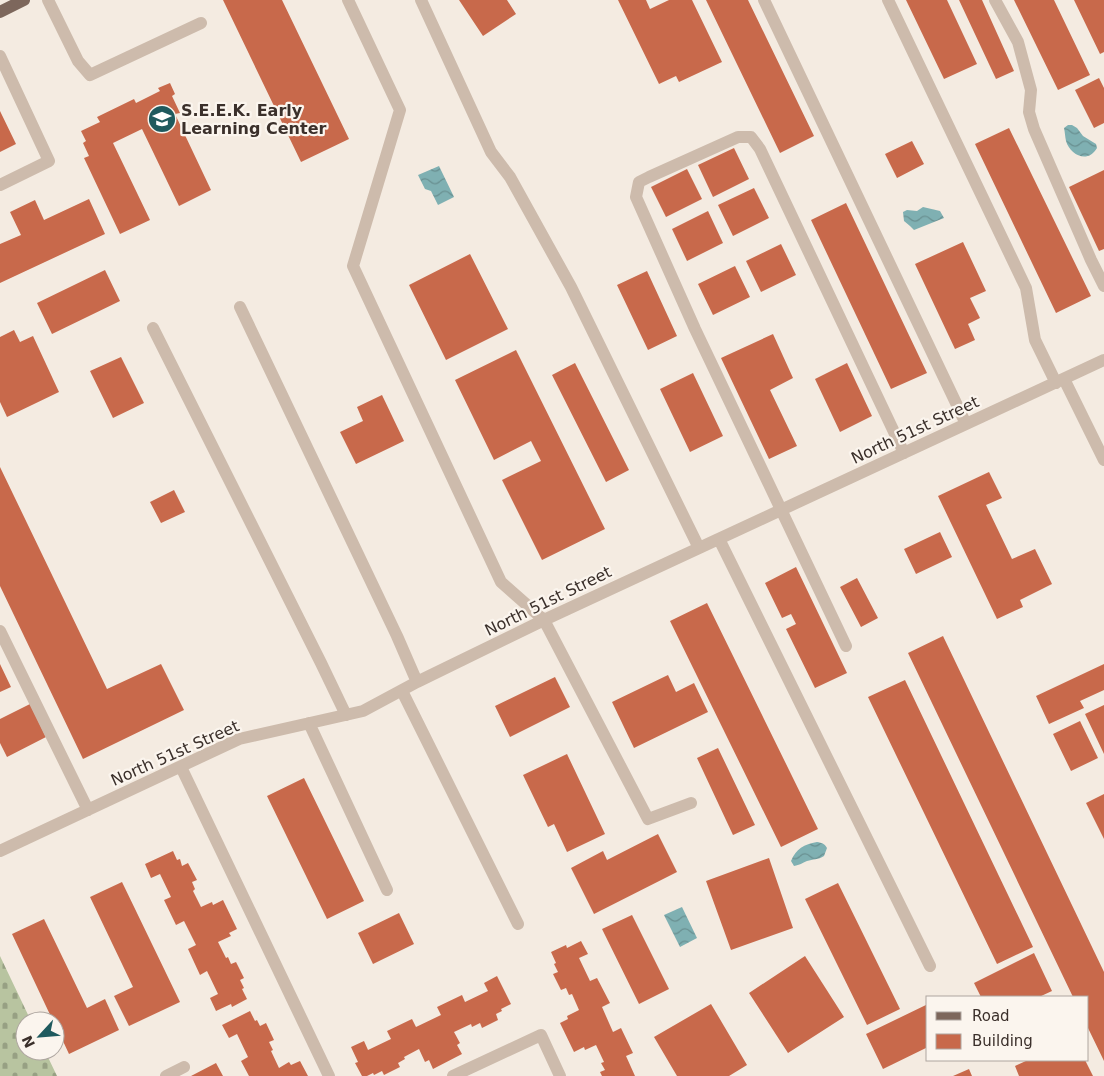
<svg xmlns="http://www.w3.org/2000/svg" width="1104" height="1076" font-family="'DejaVu Sans',sans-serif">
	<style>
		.cemetery { fill: url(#cemetery-stones) }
		.water { fill: url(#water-waves) }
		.building { fill: #c8694b }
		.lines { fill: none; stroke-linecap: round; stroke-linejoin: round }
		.minor { stroke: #cdbbac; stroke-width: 12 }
		.major { stroke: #7d675c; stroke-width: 12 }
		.labels { text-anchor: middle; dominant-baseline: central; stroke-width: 4.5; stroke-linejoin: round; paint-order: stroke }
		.poi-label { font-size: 16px; font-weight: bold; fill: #3b302b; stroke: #fbf5ee; text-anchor: start }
		.street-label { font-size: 16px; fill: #3b302b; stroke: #fbf5ee }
	</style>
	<defs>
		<pattern id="cemetery-stones" width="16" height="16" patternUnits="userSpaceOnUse" patternTransform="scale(1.25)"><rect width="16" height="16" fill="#b8c4a0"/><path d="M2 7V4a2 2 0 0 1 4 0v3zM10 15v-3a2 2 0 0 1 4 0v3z" fill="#97a083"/></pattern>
		<pattern id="water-waves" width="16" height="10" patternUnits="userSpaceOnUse" patternTransform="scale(1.25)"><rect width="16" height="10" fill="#7fb0b2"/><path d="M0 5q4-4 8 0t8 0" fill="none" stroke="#699091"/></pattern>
	</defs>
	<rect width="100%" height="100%" fill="#f4ebe1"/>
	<path class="cemetery" d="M0,956L31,1021H25V1051H45L57,1076H0Z"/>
	<path class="water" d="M1068,125H1072L1077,128L1083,136L1096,144L1097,148C1088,164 1070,155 1066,141C1065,137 1065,132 1064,128Z
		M439,166L454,197L438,205L431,191L425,189L418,175Z
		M923,207L940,211L944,218L914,230L910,226L904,221L903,212L907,210L917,211Z
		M817,842C822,843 824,843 827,848L824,856C818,860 813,859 807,861C802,863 800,865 794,866L791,861C796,849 804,844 817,842Z
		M682,907L697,938L680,947L664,915Z"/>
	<path class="building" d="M223,0H282L349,139L301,162Z
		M459,0H507L516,14L483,36Z
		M618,0H646L650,9L669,0H692L722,62L679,82L676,76L659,84Z
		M706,0H748L814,136L780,153Z
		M906,0H947L977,64L944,79Z
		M959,0H982L1014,71L996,79Z
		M1014,0H1054L1090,75L1058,90Z
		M1074,0H1104V52L1100,54Z
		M1099,78L1104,88V123L1094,128L1075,90Z
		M170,83L175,94L172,96L180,113L175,114L211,190L179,206L142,129L113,143L150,220L120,234L84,158L89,156L83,143L86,141L81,131L100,122L97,117L134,99L136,103L160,91L158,88Z
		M0,111L16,144L0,152Z
		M1009,128L1091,296L1056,313L975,144Z
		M912,141L924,164L897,178L885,154Z
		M734,148L749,179L713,197L698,165Z
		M687,169L702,199L666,217L651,187Z
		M1104,170V249L1099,251L1069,187Z
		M754,188L769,218L733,236L718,205Z
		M89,199L105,234L0,283V244L21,235L10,212L35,200L44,220Z
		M846,203L927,373L891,389L811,220Z
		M708,211L723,243L687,261L672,229Z
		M963,242L986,291L970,298L980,318L968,324L975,340L955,349L915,264Z
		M781,244L796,275L761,292L746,261Z
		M470,254L508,329L446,360L409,285Z
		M735,266L750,297L713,315L698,284Z
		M105,270L120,301L52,334L37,303Z
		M647,271L677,336L648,350L617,285Z
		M14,330L20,342L33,336L59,392L7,417L0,402V337Z
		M773,334L793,378L770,390L797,446L769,459L721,358Z
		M516,350L605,529L542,560L502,480L541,461L531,441L494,460L455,380Z
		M121,357L144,403L113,418L90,371Z
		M575,363L629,470L606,482L552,375Z
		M847,363L872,416L840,432L815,379Z
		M693,373L723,436L690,452L660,389Z
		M382,395L404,441L356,464L340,432L363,421L357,407Z
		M0,467L107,689L161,664L184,710L83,759L0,586Z
		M989,472L1002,498L986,505L1012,559L1035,549L1052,584L1020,600L1023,607L997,619L938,496Z
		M174,490L185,512L161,523L150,502Z
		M940,532L952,557L916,574L904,549Z
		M796,567L847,673L815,688L786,629L796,624L791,614L782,618L765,583Z
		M857,578L878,618L861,627L840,587Z
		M707,603L818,829L781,847L670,621Z
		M943,636L1104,972V1061L1088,1028V997H1073L908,653Z
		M0,664L11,687L0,692Z
		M1104,664V690L1080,701L1084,708L1049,724L1036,696Z
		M668,675L676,692L694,683L708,712L634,748L612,702Z
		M555,677L570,707L510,737L495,706Z
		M905,680L1033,947L997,964L868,697Z
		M30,704L46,737L7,757L0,743V719Z
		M1104,705V754L1085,714Z
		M1080,721L1098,758L1071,771L1053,734Z
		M718,748L755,825L733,835L697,758Z
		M567,754L605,834L567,852L554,824L548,827L523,775Z
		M304,778L364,901L327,919L267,796Z
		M1104,794V839L1086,803Z
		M658,834L677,872L594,914L571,868L603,851L607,860Z
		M173,851L177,860L180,859L182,866L188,863L197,880L192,882L195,889L193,891L201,907L212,902L213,905L223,900L237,929L229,933L231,936L218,942L226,958L228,957L231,964L236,962L244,978L240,980L244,988L242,989L247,999L232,1007L231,1004L216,1011L210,998L218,994L207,971L200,975L188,949L196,945L184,921L176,925L164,900L171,897L160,874L151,878L145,864Z
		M769,858L793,928L731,950L706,881Z
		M122,882L180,1002L129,1026L114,996L133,987L90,897Z
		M838,883L900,1009L867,1025L805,899Z
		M399,913L414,944L373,964L358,933Z
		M632,915L669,989L639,1004L602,929Z
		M44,919L87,1008L105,999L119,1030L69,1054L55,1024V1021H53L12,934Z
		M581,941L588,954L579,958L590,981L597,978L610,1003L602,1007L613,1032L621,1028L633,1053L626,1056L635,1076H602L600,1072L605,1070L601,1063L604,1062L596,1045L585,1050L584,1047L574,1052L560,1023L568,1019L567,1016L579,1010L572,994L569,995L566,988L561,990L553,974L558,972L554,964L556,963L551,952L566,945L567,948Z
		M1034,953L1052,991L1039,997H981L974,983Z
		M805,956L844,1017L788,1053L749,993Z
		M497,976L511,1004L501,1009L502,1011L496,1014L498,1020L482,1028L480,1023L472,1027L471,1024L454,1032L460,1043L457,1045L462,1054L433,1069L429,1060L425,1062L419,1049L404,1057L405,1059L398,1063L400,1067L384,1075L382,1071L374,1075L373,1073L367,1076H362L355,1063L358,1062L351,1047L364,1041L368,1050L391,1039L387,1031L412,1019L416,1027L441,1015L437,1007L462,995L465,1002L488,991L484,983Z
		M711,1004L747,1065L729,1076H677L654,1037Z
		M928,1004V1047L883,1069L866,1034Z
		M250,1011L255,1021L257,1020L260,1026L266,1023L274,1040L269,1042L273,1050L271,1051L279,1068L289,1062L291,1065L300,1061L308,1076H249L241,1061L248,1057L237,1034L229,1038L222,1025Z
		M1028,1060H1085L1093,1076H1019L1015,1066Z
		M216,1063L223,1076H191Z
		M969,1069L972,1076H953Z"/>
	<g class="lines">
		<path class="minor" d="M48,0L78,61L90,75L201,23
			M348,0L400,110L353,266L501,582L544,620L648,819L691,803
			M421,0L491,152L510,177L571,287L699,548
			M764,0L966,424
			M888,0L1026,288L1035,340L1056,383
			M995,0L1018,42L1031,90L1029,112L1034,129L1091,260L1104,286
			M0,56L49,161L0,185
			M240,307L397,636L417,682
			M153,328L321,663L346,715
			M1064,379L1104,460
			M719,539L930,966
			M0,631L88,810
			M846,646L695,329L636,197L639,182L649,177L738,137H751L760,149L904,453
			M402,691L518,924
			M309,723L387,890
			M181,767L329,1076
			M0,851L239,739L363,711L417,682L544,620L1104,360
			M166,1076L184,1067
			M453,1076L541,1035L560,1076"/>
		<path class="major" d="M0,12L24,0"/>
	</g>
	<defs>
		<symbol id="school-disc" viewBox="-11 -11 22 22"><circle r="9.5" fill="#1f5a5e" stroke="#fbf5ee"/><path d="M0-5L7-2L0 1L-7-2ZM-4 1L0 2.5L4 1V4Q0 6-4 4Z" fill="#fff"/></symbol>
	</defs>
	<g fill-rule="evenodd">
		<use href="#school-disc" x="146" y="103" width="32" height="32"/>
	</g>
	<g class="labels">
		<g class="poi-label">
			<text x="181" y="110">S.E.E.K. Early<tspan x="181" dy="18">Learning Center</tspan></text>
		</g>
		<g class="street-label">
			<text transform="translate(915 430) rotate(-25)">North 51st Street</text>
			<text transform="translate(548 601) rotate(-26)">North 51st Street</text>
			<text transform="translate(175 753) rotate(-24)">North 51st Street</text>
		</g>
	</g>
	<rect x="926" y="996" width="162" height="65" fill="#fbf5ee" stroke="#aea6a0"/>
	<rect x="936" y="1012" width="25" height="8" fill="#7d675c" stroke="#aea6a0"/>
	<text x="972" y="1021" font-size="15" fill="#3b302b">Road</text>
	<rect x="936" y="1034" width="25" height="15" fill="#c8694b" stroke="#aea6a0"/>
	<text x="972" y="1046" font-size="15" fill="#3b302b">Building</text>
	<g transform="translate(40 1036) rotate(244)"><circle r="24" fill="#fbf5ee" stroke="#aea6a0"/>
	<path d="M0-4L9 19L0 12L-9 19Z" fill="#1f5a5e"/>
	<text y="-8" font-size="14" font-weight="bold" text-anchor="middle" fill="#3b302b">N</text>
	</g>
</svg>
